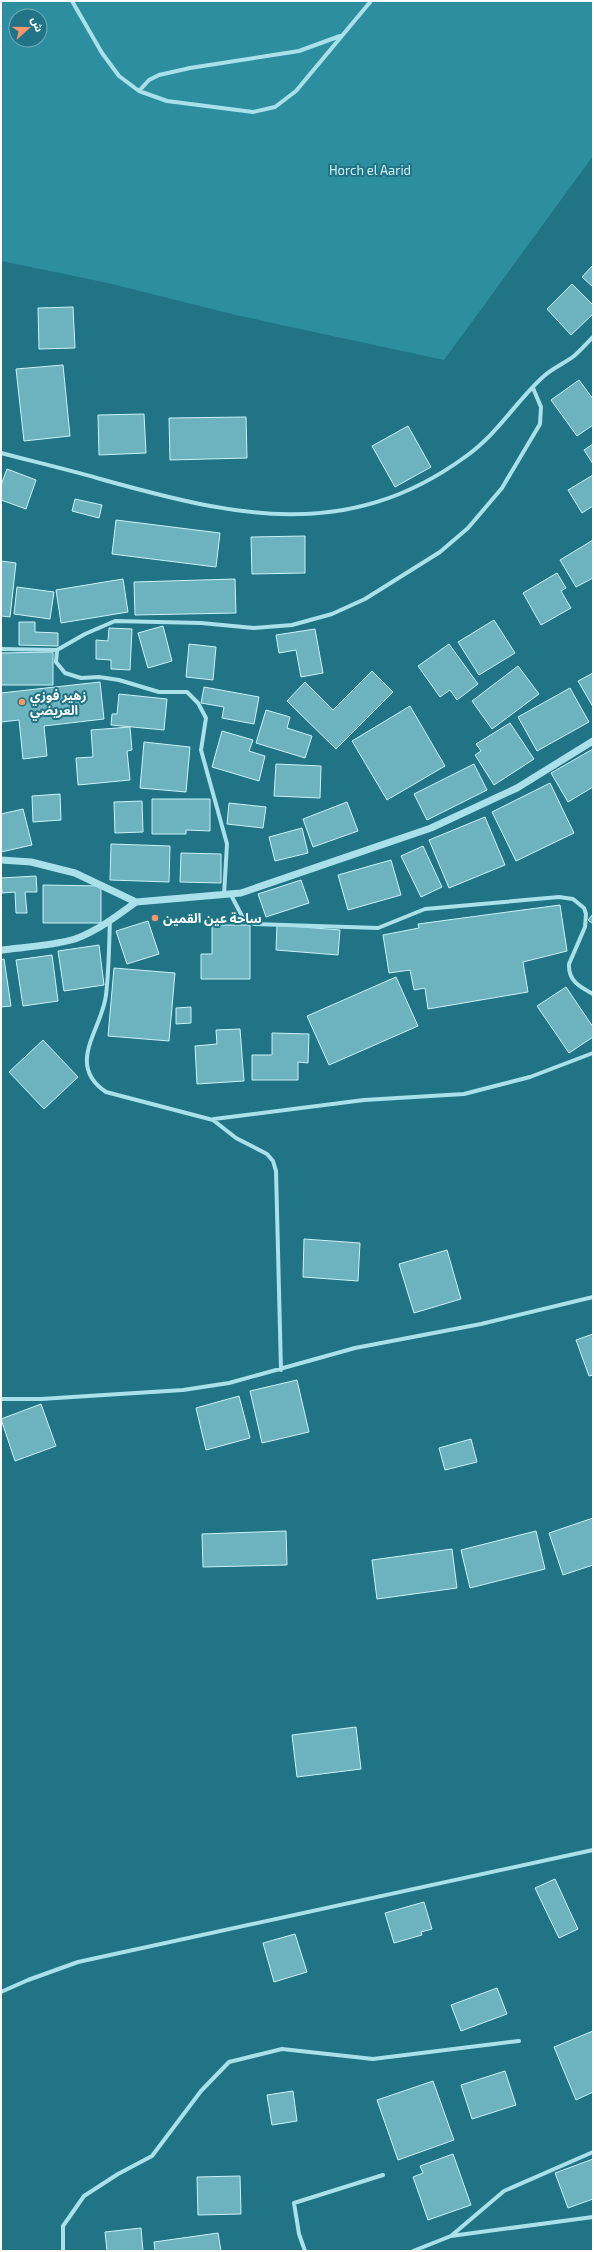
<svg xmlns="http://www.w3.org/2000/svg" width="594" height="2252" font-family="'Exo 2','Noto Sans Arabic',sans-serif">
	<style>
		.green { fill: #2d8ea0; fill-rule: evenodd }
		.building { fill: #6db2bf; stroke: #cdf1f7 }
		.lines { fill: none; stroke-linecap: round; stroke-linejoin: round }
		.minor { stroke: #a9e0ea; stroke-width: 4 }
		.tertiary { stroke: #a9e0ea; stroke-width: 7 }
		.poi-dot { fill: #f79769; stroke: #207486; stroke-width: 1.5 }
		.labels { text-anchor: middle; dominant-baseline: central; stroke-width: 4; stroke-linejoin: round; paint-order: stroke }
		.park-label { font-size: 13px; fill: #d0f2f7; stroke: #207486 }
		.poi-label { font-size: 13px; font-weight: bold; fill: #fff; stroke: #207486; text-anchor: start }
	</style>
	<rect width="100%" height="100%" fill="#207486"/>
	<path class="green" d="M1,1H593V156L444,360L236,315L108,283L1,261ZM16,16H40V40H16Z"/>
	<path class="building" d="M593,265V287L582,277Z
		M572,284L593,305V314L571,335L547,309Z
		M73,307L75,348L39,349L38,308Z
		M63,365L70,436L24,441L16,369Z
		M579,380L593,399V425L577,436L551,400Z
		M144,414L146,453L99,455L98,415Z
		M246,417L247,458L170,460L169,418Z
		M408,426L431,467L395,487L372,446Z
		M593,444V464L584,450Z
		M7,469L36,480L26,509L1,500V485Z
		M593,475V506L582,513L568,490Z
		M75,499L102,505L99,518L72,511Z
		M116,520L220,533L216,567L112,554Z
		M305,536V573L252,574L251,537Z
		M593,540V578L576,587L560,560Z
		M1,561L16,563L10,617L1,616Z
		M557,573L566,588L561,591L571,608L541,625L523,593Z
		M123,579L128,612L61,623L56,590Z
		M235,579L236,613L135,615L134,582Z
		M17,587L54,592L50,619L14,614Z
		M494,620L515,653L479,675L458,642Z
		M19,622H35V632L58,633V646L19,645Z
		M163,626L172,661L148,668L138,633Z
		M109,628L132,629L130,670L111,669V660L96,659V640L108,641Z
		M315,629L323,673L301,677L296,650L279,653L276,635Z
		M189,644L216,647L213,680L186,677Z
		M449,644L478,684L457,700L450,690L440,697L418,666Z
		M53,652V685H1V653Z
		M518,666L539,694L492,729L472,701Z
		M372,671L393,692L336,749L287,701L305,682L333,710Z
		M593,673V707L578,681Z
		M100,682L104,719L44,726L47,756L23,759L19,720L1,722V693Z
		M204,687L259,697L254,724L222,718L224,707L201,703Z
		M570,688L589,722L537,751L518,717Z
		M119,694L167,699L164,730L111,725L112,714H117Z
		M410,706L445,766L387,800L352,741Z
		M266,710L290,717L287,728L312,736L305,758L256,743Z
		M510,723L534,759L494,785L475,755L481,751L476,744Z
		M130,727L132,750L127,751L130,780L78,785L76,758L93,757L91,730Z
		M222,731L253,740L249,751L265,756L259,781L212,767Z
		M144,742L190,747L186,792L140,788Z
		M593,749V787L568,802L551,773Z
		M276,764L321,766L320,798L274,796Z
		M474,764L487,790L427,820L414,794Z
		M550,783L574,833L516,861L492,812Z
		M60,794L61,820L33,822L32,796Z
		M152,799H210V831L186,830V834H152Z
		M142,801L143,832L115,833L114,802Z
		M347,802L358,831L313,847L303,819Z
		M229,803L266,807L263,828L227,824Z
		M23,809L32,845L1,852V814Z
		M485,817L505,865L449,888L429,840Z
		M302,828L308,853L275,861L269,837Z
		M111,844L170,846L169,882L110,880Z
		M423,846L442,887L421,897L401,856Z
		M181,853L221,854V883L180,882Z
		M391,860L401,895L348,910L338,875Z
		M36,876L37,892H25L27,913H16L15,892L2,893L1,878Z
		M301,880L309,903L266,917L258,894Z
		M43,885L101,886V923H43Z
		M560,905L567,951L523,962L528,992L428,1009L425,988L414,990L410,970L389,973L383,935L419,928L418,924Z
		M593,914V924L588,920Z
		M148,921L159,954L127,964L116,931Z
		M212,925H250V979H201V954H212Z
		M277,925L340,930L338,955L276,950Z
		M99,945L104,985L64,991L58,951Z
		M52,955L58,1001L23,1006L16,960Z
		M4,959L11,1006L1,1007V960Z
		M114,968L175,973L169,1041L108,1036Z
		M396,977L418,1026L329,1065L307,1016Z
		M566,987L593,1027V1037L569,1053L537,1006Z
		M191,1007V1023L176,1024V1008Z
		M240,1029L244,1081L197,1084L195,1046L217,1044L216,1030Z
		M272,1033L309,1034L308,1063L298,1062V1080H252V1055H272Z
		M43,1040L78,1077L44,1109L9,1072Z
		M304,1239L360,1243L358,1281L303,1277Z
		M447,1250L461,1299L414,1313L399,1264Z
		M593,1334V1375L589,1376L576,1340Z
		M297,1380L309,1432L262,1443L250,1391Z
		M239,1396L250,1438L206,1450L196,1408Z
		M41,1404L56,1446L15,1461L1,1419Z
		M471,1439L477,1462L445,1470L439,1448Z
		M593,1518V1565L563,1575L549,1533Z
		M286,1531L287,1565L203,1567L202,1534Z
		M536,1531L545,1569L470,1588L461,1550Z
		M452,1549L457,1588L377,1599L372,1560Z
		M356,1727L361,1769L297,1777L292,1735Z
		M555,1879L578,1929L559,1938L535,1888Z
		M424,1902L432,1929L421,1932L422,1935L394,1943L385,1913Z
		M295,1934L307,1972L274,1982L263,1943Z
		M497,1988L507,2014L461,2031L451,2005Z
		M593,2031V2092L576,2100L554,2047Z
		M505,2071L516,2105L472,2119L461,2085Z
		M433,2081L454,2140L398,2160L377,2100Z
		M293,2091L297,2121L272,2125L267,2095Z
		M453,2154L471,2205L428,2220L413,2177L423,2173L420,2166Z
		M593,2159V2199L568,2208L555,2173Z
		M240,2176L241,2214L198,2215L197,2177Z
		M141,2228L143,2251H107L105,2232Z
		M218,2233L221,2251H155L154,2242Z"/>
	<g class="lines">
		<path class="minor" d="M72,1L102,53L119,76L139,91L167,101L253,112L275,107L296,91L371,1
			M139,91L149,80L159,75L190,68L299,51L340,36
			M1,453C35,462 70,470 104,480C234,516 347,543 465,457C499,433 515,402 544,376C553,368 565,363 574,356C581,350 587,343 593,337
			M1,649L57,650L56,662L65,673L81,678L99,677L119,680L159,692H187L198,703L206,718L201,750L227,844L224,895
			M57,650L85,634L115,621L201,623L254,628L292,625L332,614L365,599L440,552L468,528L502,488L540,424L541,407L533,388
			M231,895L243,918L254,924L378,928L425,909L559,897L573,899L584,908L586,914L585,927L569,964C568,981 580,987 593,994
			M110,920C109,945 109,970 106,995C102,1030 65,1064 106,1092L213,1120L236,1138L267,1154L273,1161L276,1171L281,1370
			M214,1119L364,1100L464,1094L530,1077L593,1053
			M1,1399H41L183,1390L229,1383L355,1348L481,1324L593,1297
			M1,1992L28,1980L78,1962L593,1850
			M451,2236L504,2191L593,2152
			M63,2251V2226L84,2196L118,2174L152,2156L201,2091L229,2062L282,2049L373,2059L519,2041
			M305,2251L299,2234L294,2203L383,2175
			M413,2251L451,2236L593,2217"/>
		<path class="tertiary" d="M1,860L31,862L75,873L136,902L241,893L431,828L517,788L593,741
			M1,950C25,947 51,946 75,939C97,931 117,916 136,902"/>
	</g>
	<g class="poi-dot">
		<circle cx="22" cy="702" r="4"/>
		<circle cx="155" cy="918" r="4"/>
	</g>
	<g class="labels">
		<g class="park-label">
			<text x="370" y="170">Horch el Aarid</text>
		</g>
		<g class="poi-label">
			<text x="30" y="695">زهير فوزي<tspan x="30" dy="15">العريضي</tspan></text>
			<text x="163" y="918">ساحة عين القمين</text>
		</g>
	</g>
	<rect width="594" height="2252" fill="none" stroke="#ffffff" stroke-width="4"/>
	<g transform="translate(28 28) rotate(69)"><circle r="19" fill="#207486" stroke="#79acb6"/>
	<path d="M0-3L7 15L0 10L-7 15Z" fill="#f79769"/>
	<text y="-6" font-size="11" font-weight="bold" text-anchor="middle" fill="#ffffff">ش</text>
	</g>
</svg>
